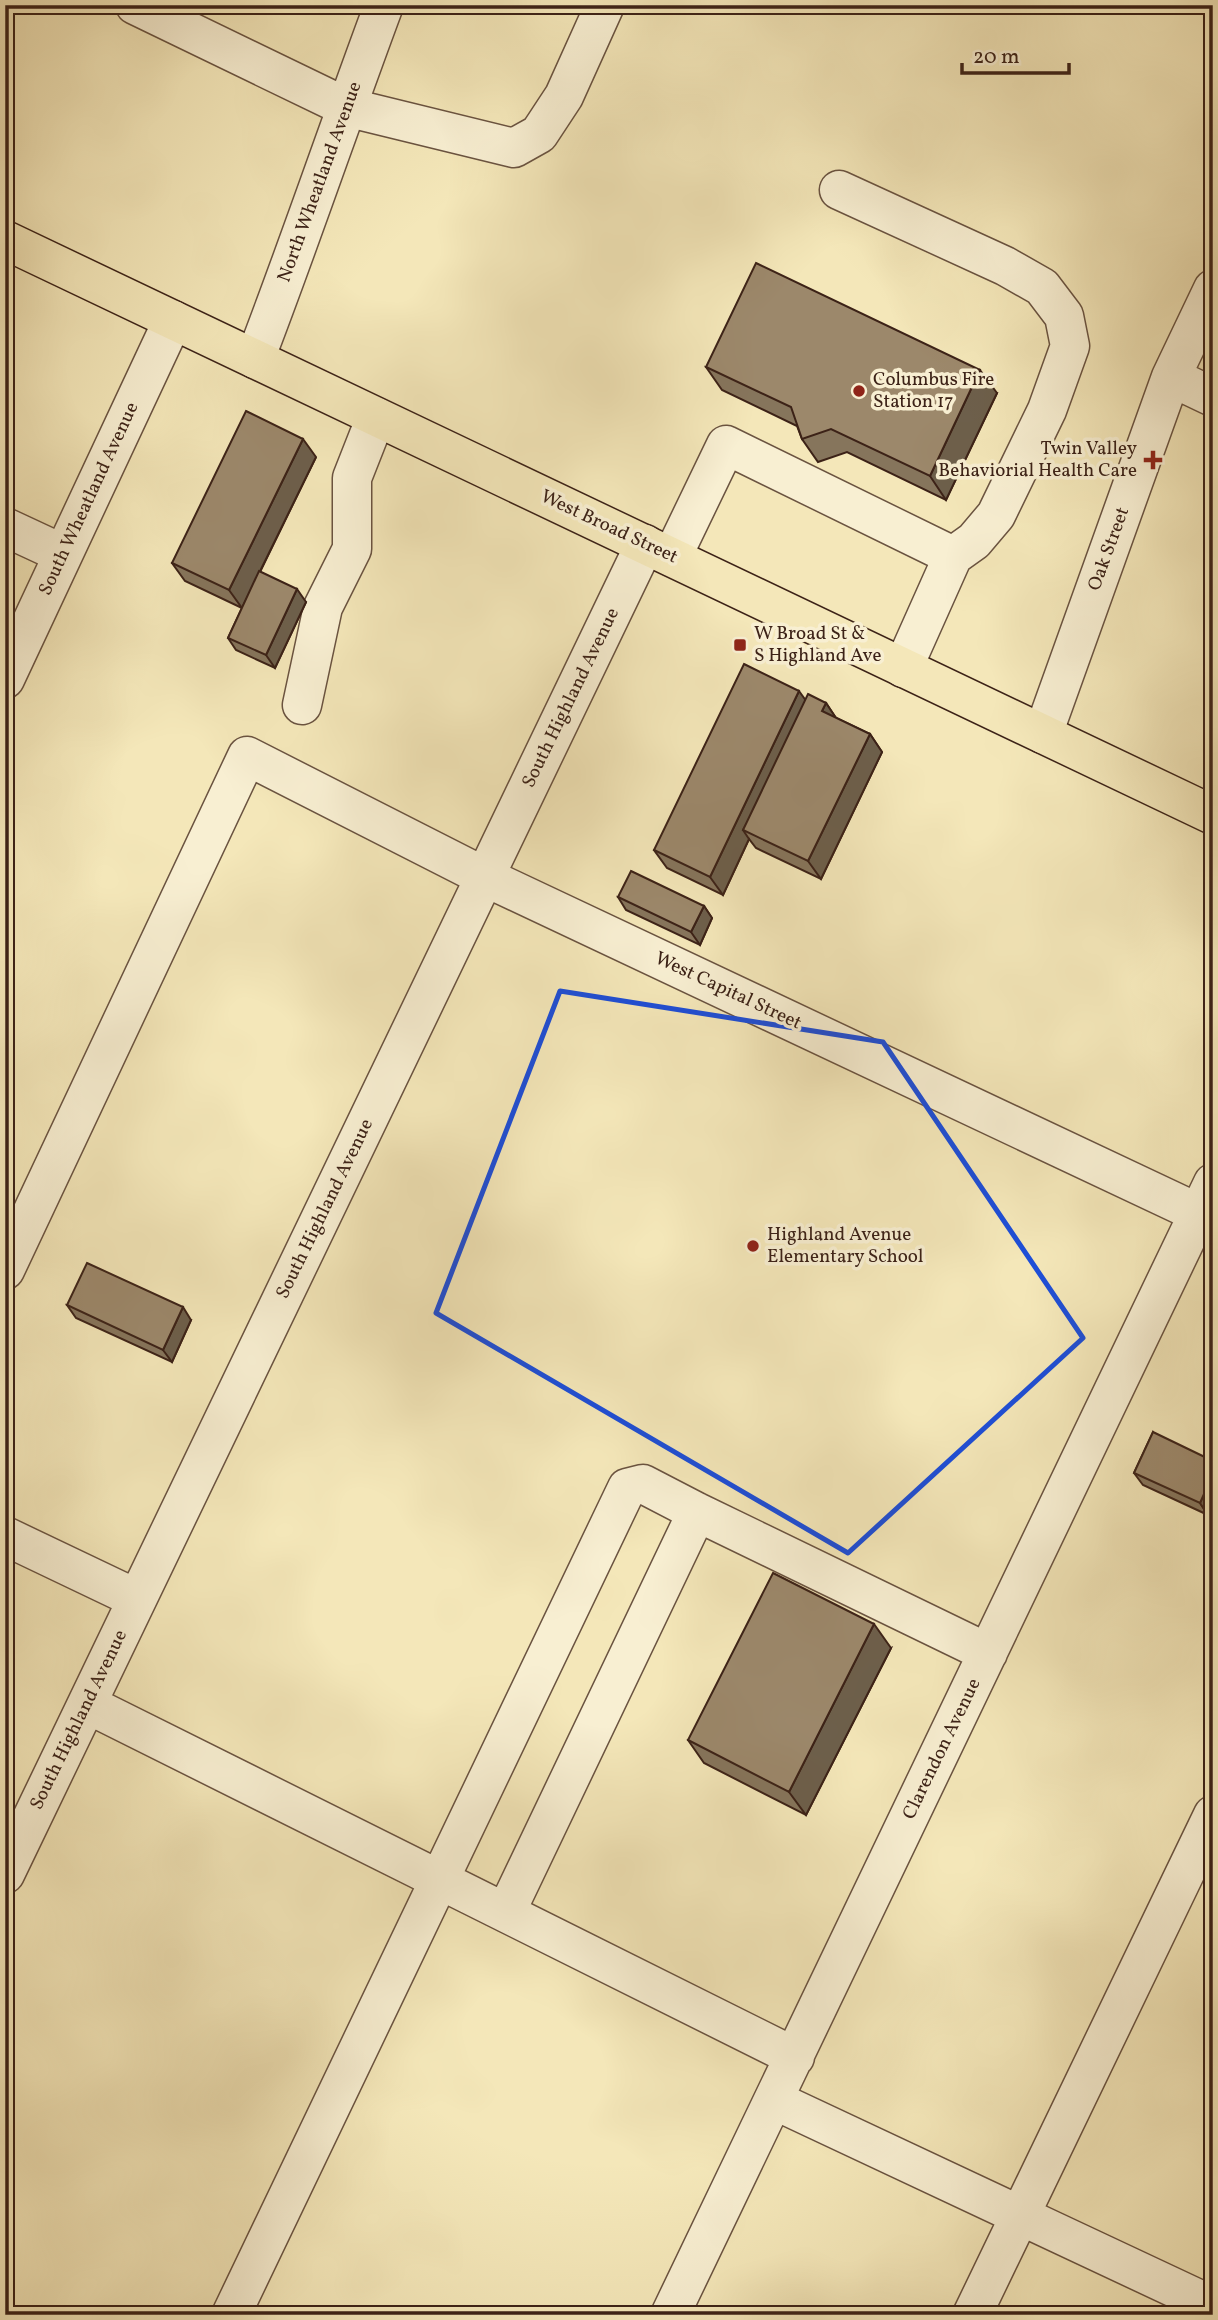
<svg xmlns="http://www.w3.org/2000/svg" width="1218" height="2320" font-family="Vollkorn,serif">
	<style>
		.lines { fill: none; stroke-linecap: round; stroke-linejoin: round }
		.minor-casing { stroke: #6a5340; stroke-width: 41 }
		.major-casing { stroke: #3c2217; stroke-width: 41 }
		.minor { stroke: #f8efd2; stroke-width: 38 }
		.major { stroke: #f4e7b9; stroke-width: 38 }
		.wall { fill: #86755c; stroke: #3c2217; stroke-width: 2 }
		.shaded-wall { fill: #6d5f4b; stroke: #3c2217; stroke-width: 2 }
		.building { fill: #9c886b; stroke: #3c2217; stroke-width: 2 }
		.marked { fill: none; stroke: #1d4ed8; stroke-width: 5; stroke-linejoin: round }
		.poi-dot { fill: #8f2418; stroke: #f8efd2; stroke-width: 2.5 }
		.labels { text-anchor: middle; dominant-baseline: central; stroke-width: 7; stroke-linejoin: round; paint-order: stroke }
		.street-label { font-size: 19px; fill: #3c2217; stroke: #f8efd2 }
		.poi-label { font-size: 19px; fill: #3c2217; stroke: #f8efd2; text-anchor: start }
	</style>
	<rect width="100%" height="100%" fill="#f4e7b9"/>
	<filter id="stains"><feTurbulence type="fractalNoise" baseFrequency=".00286" numOctaves="4"/><feColorMatrix values="0 0 0 0 .2 0 0 0 0 .09 0 0 0 0 .02 0 0 0 .5 -.17"/></filter>
	<radialGradient id="worn" r=".72"><stop offset=".6" stop-color="#630" stop-opacity="0"/><stop offset="1" stop-color="#630" stop-opacity=".3"/></radialGradient>
	<g class="lines">
		<defs>
			<path id="minor" d="M135,5L346,107L514,148L539,134L564,96L605,5
				M839,190L1005,266L1042,287L1064,316L1070,346L1047,410L996,515L974,541L953,556
				M255,359C300,242 340,123 384,5
				M1171,377L1213,397
				M5,527L63,554
				M672,557L726,445L953,556L903,668
				M5,679L173,320
				M302,705L323,607L352,549V478L376,417
				M1043,734L1171,377L1213,289
				M5,1270L247,756L485,877L1198,1213L1213,1215
				M5,1536L137,1599
				M87,1704L795,2057
				M5,1874L645,544
				M506,1912L697,1512L988,1653
				M774,2100L1213,2306
				M231,2315L627,1488L643,1484L697,1512
				M670,2315L1213,1183
				M972,2315L1213,1815"/>
			<path id="major" d="M5,240L1213,815"/>
		</defs>
		<use href="#minor" class="minor-casing"/>
		<use href="#major" class="major-casing"/>
		<use href="#minor" class="minor"/>
		<use href="#major" class="major"/>
	</g>
	<path class="wall" d="M706,367L997,393L946,500L847,452L818,462L802,439L797,426L722,390Z
		M316,457L260,572L306,602L275,668L236,650L228,638L242,608L185,581L172,563Z
		M806,700L826,703L836,718L870,734L882,752L821,879L756,848L749,839L723,895L667,868L654,850Z
		M618,897L704,906L712,918L700,945L626,910Z
		M67,1305L191,1320L172,1362L76,1318Z
		M1153,1432L1208,1515L1143,1485L1134,1473Z
		M891,1648L806,1815L704,1763L688,1740Z"/>
	<path class="shaded-wall" d="M980,370L997,393L946,500L930,476Z
		M303,439L316,457L242,608L229,590Z
		M297,589L306,602L275,668L266,655Z
		M799,691L812,709L743,830L749,839L723,895L710,877Z
		M826,703L838,721L822,711Z
		M870,734L882,752L821,879L808,861Z
		M704,906L712,918L700,945L691,932Z
		M183,1307L191,1320L172,1362L163,1350Z
		M1213,1474V1506L1208,1515L1200,1503Z
		M874,1624L891,1648L806,1815L789,1792Z"/>
	<path class="building" d="M756,263L980,370L930,476L831,429L802,439L791,407L706,367Z
		M246,411L303,439L229,590L172,563Z
		M259,571L297,589L266,655L228,638Z
		M744,664L799,691L710,877L654,850Z
		M808,694L826,703L822,711L870,734L808,861L743,830Z
		M631,871L704,906L691,932L618,897Z
		M87,1263L183,1307L163,1350L67,1305Z
		M1153,1432L1213,1461V1474L1200,1503L1134,1473Z
		M773,1573L874,1624L789,1792L688,1740Z"/>
	<path class="marked" d="M560,991L883,1042L1083,1338L848,1553L436,1313Z"/>
	<g class="poi-dot">
		<circle cx="859" cy="391" r="7"/>
		<path d="M1149.5 449.5h7v7h7v7h-7v7h-7v-7h-7v-7h7z"/>
		<rect x="733" y="638" width="14" height="14" rx="3.5"/>
		<circle cx="753" cy="1246" r="7"/>
	</g>
	<g class="labels">
		<g class="street-label">
			<text transform="translate(320 182) rotate(-70)">North Wheatland Avenue</text>
			<text transform="translate(89 499) rotate(-65)">South Wheatland Avenue</text>
			<text transform="translate(609 527) rotate(25)">West Broad Street</text>
			<text transform="translate(1109 549) rotate(-70)">Oak Street</text>
			<text transform="translate(571 698) rotate(-64)">South Highland Avenue</text>
			<text transform="translate(728 991) rotate(25)">West Capital Street</text>
			<text transform="translate(325 1209) rotate(-64)">South Highland Avenue</text>
			<text transform="translate(79 1720) rotate(-64)">South Highland Avenue</text>
			<text transform="translate(942 1749) rotate(-64)">Clarendon Avenue</text>
		</g>
		<g class="poi-label">
			<text x="873" y="380">Columbus Fire<tspan x="873" dy="22">Station 17</tspan></text>
			<text x="1137" y="449" text-anchor="end">Twin Valley<tspan x="1137" dy="22">Behaviorial Health Care</tspan></text>
			<text x="754" y="634">W Broad St &amp;<tspan x="754" dy="22">S Highland Ave</tspan></text>
			<text x="767" y="1235">Highland Avenue<tspan x="767" dy="22">Elementary School</tspan></text>
		</g>
	</g>
	<rect width="1218" height="2320" fill="none" stroke="#f4e7b9" stroke-width="28"/>
	<rect x="7" y="7" width="1204" height="2306" fill="none" stroke="#3c2217" stroke-width="3.5"/>
	<rect x="14" y="14" width="1190" height="2292" fill="none" stroke="#3c2217" stroke-width="2"/>
	<path d="M962 63v10h107v-10" fill="none" stroke="#3c2217" stroke-width="3.5"/>
	<text x="973" y="63" font-size="21" fill="#3c2217" stroke="#f8efd2" stroke-width="5" paint-order="stroke">20 m</text>
	<rect width="100%" height="100%" filter="url(#stains)"/>
	<rect width="100%" height="100%" fill="url(#worn)"/>
</svg>
